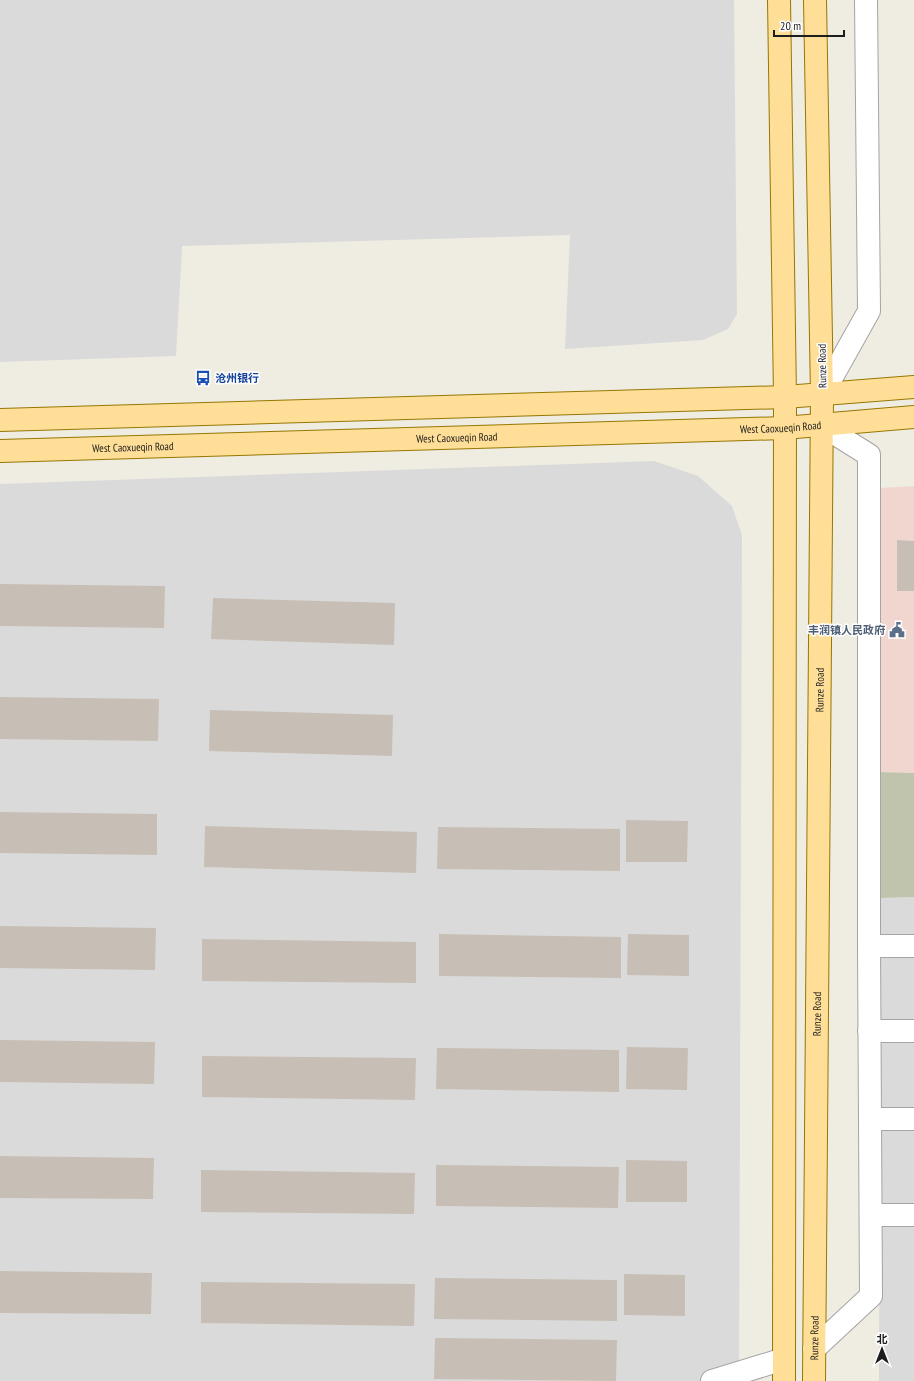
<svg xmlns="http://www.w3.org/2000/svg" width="914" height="1381" font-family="'PT Sans Narrow','Noto Sans SC',sans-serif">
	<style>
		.residential { fill: #dbdada }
		.commercial { fill: #f1d6d0 }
		.construction { fill: #c1c4ad }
		.building { fill: #c7bfb5 }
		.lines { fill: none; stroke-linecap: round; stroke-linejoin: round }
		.minor-casing { stroke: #a4a4a4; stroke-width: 24 }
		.major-casing { stroke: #967700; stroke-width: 24 }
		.minor { stroke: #fff; stroke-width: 22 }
		.major { stroke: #ffdf97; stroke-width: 22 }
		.labels { text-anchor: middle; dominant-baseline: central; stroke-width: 3; stroke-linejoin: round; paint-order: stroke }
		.street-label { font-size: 11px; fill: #1d1d1d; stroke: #fff }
		.transit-label { font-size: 11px; font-weight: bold; fill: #164399; stroke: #fff; text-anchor: start }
		.service-label { font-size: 11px; font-weight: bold; fill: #4e5e75; stroke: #fff; text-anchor: end }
	</style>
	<rect width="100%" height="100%" fill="#efece2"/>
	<path class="residential" d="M0,0H734L737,314L728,329L703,340L565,349L570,235L182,246L176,356L0,362Z
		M654,461L698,476L732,506L742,535L739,1381H0V484Z
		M914,897V1381H879L880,898Z"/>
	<path class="commercial" d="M914,486V773L880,772L881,488Z"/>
	<path class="construction" d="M880,772L914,773V897L880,898Z"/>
	<path class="building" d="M897,540L914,541V591H897Z
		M0,584L165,586L164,628L0,626Z
		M213,598L395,603L394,645L211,639Z
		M0,697L159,699L158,741L0,739Z
		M210,710L393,715L392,756L209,751Z
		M0,812L157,814V855L0,853Z
		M626,820L688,821L687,862H626Z
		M205,826L417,832L416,873L204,867Z
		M438,827L620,829V871L437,869Z
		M0,926L156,928L155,970L0,968Z
		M439,934L621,937V978L439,976Z
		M628,934L689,935V976L627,975Z
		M202,939L416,942V983L202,981Z
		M0,1040L155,1042L154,1084L0,1082Z
		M627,1047L688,1048L687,1090L626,1089Z
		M437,1048L619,1050V1092L436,1089Z
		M202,1056L416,1058L415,1100L202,1097Z
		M0,1156L154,1158L153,1199L0,1198Z
		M626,1160L687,1161V1202H626Z
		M436,1165L619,1167L618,1208L436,1206Z
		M201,1170L415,1173L414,1214L201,1212Z
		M0,1271L152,1273L151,1314L0,1313Z
		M624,1274L685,1275V1316L624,1315Z
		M435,1278L617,1280V1321L434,1319Z
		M201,1282L415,1284L414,1326L201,1323Z
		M435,1338L617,1340L616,1381L434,1379Z"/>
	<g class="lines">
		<defs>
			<path id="minor" d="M822,395L869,311L866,0
				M869,946H914
				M869,1031H914
				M871,1119H914
				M871,1215H914
				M814,1349L871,1296L869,946V455L821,425
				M712,1381L784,1359"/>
			<g id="major">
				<path d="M779,0L785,397L784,1381"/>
				<path d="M0,420L785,397L914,387"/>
				<path id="s1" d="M0,451L784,428L914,417"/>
				<path id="s2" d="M814,1381L822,395L815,0"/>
			</g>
		</defs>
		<use href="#minor" class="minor-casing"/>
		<use href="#major" class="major-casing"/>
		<use href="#minor" class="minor"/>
		<use href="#major" class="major"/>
	</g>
	<defs>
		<symbol id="bus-bare" viewBox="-9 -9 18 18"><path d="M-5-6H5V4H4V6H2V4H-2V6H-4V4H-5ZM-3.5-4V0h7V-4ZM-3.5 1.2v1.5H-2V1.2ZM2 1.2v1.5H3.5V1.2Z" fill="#1a4fb4" stroke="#fff" stroke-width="2.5" paint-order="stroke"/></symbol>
		<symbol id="civic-bare" viewBox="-9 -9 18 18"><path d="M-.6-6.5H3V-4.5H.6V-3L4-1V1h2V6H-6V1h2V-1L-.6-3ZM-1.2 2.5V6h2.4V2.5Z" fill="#5c6f8a" stroke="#fff" stroke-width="2.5" paint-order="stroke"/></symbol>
	</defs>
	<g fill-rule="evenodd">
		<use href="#bus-bare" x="192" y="367" width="22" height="22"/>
		<use href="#civic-bare" x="886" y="619" width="22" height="22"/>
	</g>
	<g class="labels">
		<g class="street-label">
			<text transform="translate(822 366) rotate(-91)">Runze Road</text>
			<text stroke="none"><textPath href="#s1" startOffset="781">West Caoxueqin Road</textPath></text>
			<text stroke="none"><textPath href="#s1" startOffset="457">West Caoxueqin Road</textPath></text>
			<text stroke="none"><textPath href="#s1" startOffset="133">West Caoxueqin Road</textPath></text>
			<text stroke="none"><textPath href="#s2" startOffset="691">Runze Road</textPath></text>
			<text stroke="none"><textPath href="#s2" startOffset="367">Runze Road</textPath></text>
			<text stroke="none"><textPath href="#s2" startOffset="43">Runze Road</textPath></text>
		</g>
		<g class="transit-label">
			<text x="215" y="378">沧州银行</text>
		</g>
		<g class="service-label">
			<text x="885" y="630">丰润镇人民政府</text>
		</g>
	</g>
	<g transform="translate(882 1349)" stroke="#ffffff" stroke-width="3" paint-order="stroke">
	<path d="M0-3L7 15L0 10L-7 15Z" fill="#1d1d1d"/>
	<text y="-6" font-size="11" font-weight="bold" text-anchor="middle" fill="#1d1d1d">北</text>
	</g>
	<path d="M774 30v6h70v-6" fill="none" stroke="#1d1d1d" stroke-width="2"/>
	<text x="780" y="30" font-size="12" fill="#1d1d1d" stroke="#ffffff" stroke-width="3" paint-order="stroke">20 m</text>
</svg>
